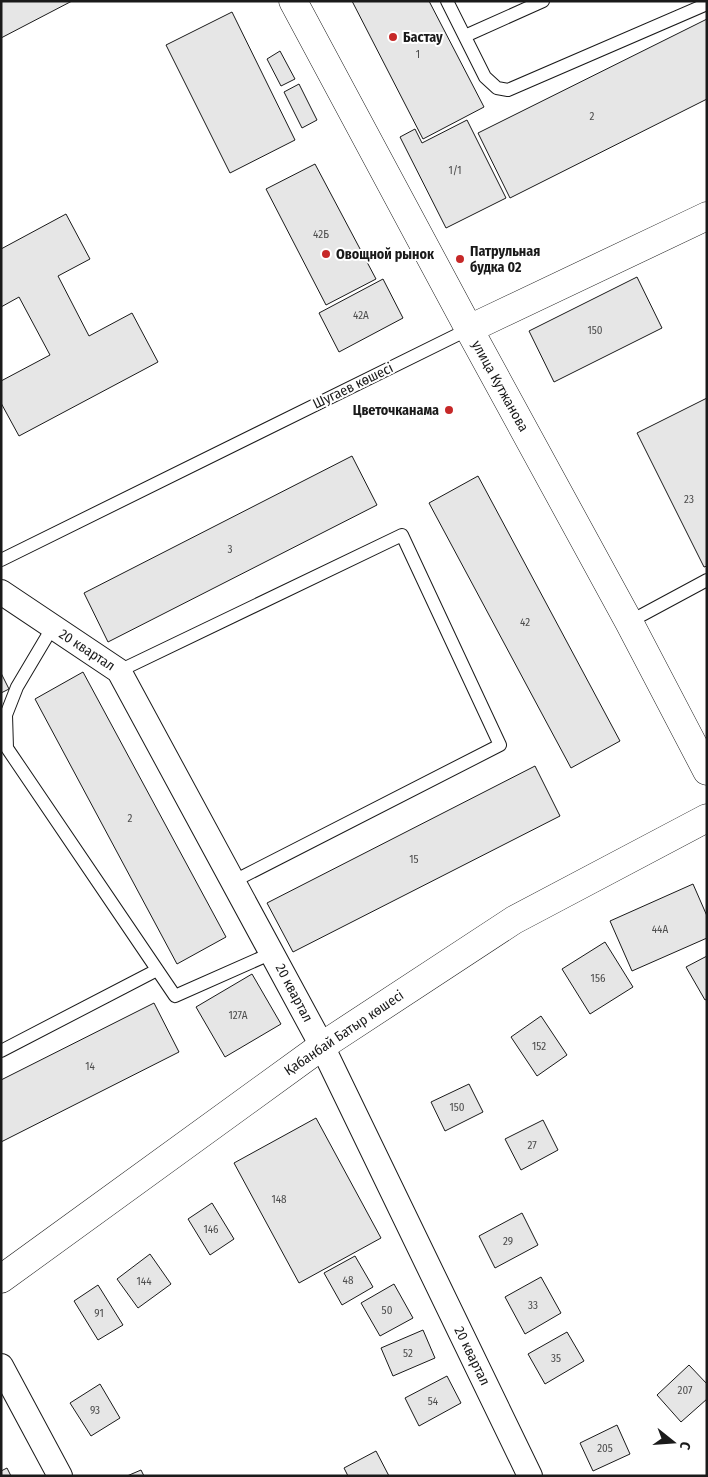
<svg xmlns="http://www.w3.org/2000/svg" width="708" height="1477" font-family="'Fira Sans Condensed',sans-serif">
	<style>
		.building { fill: #e6e6e6; stroke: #1a1a1a }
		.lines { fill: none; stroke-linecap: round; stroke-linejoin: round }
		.service-casing { stroke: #1a1a1a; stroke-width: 14 }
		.minor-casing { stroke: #1a1a1a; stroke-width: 26 }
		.tertiary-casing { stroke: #1a1a1a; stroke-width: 29 }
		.secondary-casing { stroke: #1a1a1a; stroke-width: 29 }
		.service { stroke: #fff; stroke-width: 12 }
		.minor { stroke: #fff; stroke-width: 24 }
		.tertiary { stroke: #fff; stroke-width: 28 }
		.secondary { stroke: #fff; stroke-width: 28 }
		.poi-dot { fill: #c62828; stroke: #fff; stroke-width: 2 }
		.labels { text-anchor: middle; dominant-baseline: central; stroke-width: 4; stroke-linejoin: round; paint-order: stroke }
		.number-label { font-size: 11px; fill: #4d4d4d }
		.poi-label { font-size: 14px; font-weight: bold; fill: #1a1a1a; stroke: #fff; text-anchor: start }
		.street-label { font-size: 14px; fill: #1a1a1a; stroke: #fff }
	</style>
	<rect width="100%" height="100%" fill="#fff"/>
	<path class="building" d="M1,1H72L1,38Z
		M352,1H429L484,107L423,139Z
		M232,12L295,140L230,173L166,45Z
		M707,19V99L510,198L478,133Z
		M280,51L295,79L281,86L267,59Z
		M299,84L317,120L302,128L284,92Z
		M467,120L506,198L446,228L400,137L415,129L422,143Z
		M315,164L376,279L326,305L266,189Z
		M66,214L90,259L58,276L89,336L132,313L158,362L19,436L1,403V381L50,355L19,297L1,307V249Z
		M637,277L662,328L554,382L529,331Z
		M383,279L403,318L339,352L319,313Z
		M707,398V566L704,567L637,433Z
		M352,456L377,505L108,642L84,593Z
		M478,476L620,741L571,768L429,503Z
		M83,672L226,937L177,964L35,699Z
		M1,673L9,689L1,693Z
		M535,766L560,816L293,952L267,903Z
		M693,884L707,916V938L632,971L610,921Z
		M605,942L633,987L590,1014L562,969Z
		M707,956V999L705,1000L686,967Z
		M252,974L281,1024L225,1057L196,1007Z
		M154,1003L179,1052L1,1142V1080Z
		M541,1016L567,1055L537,1076L511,1037Z
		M469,1084L483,1112L445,1131L431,1102Z
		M316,1118L381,1238L299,1283L234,1163Z
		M543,1120L558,1150L521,1170L505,1139Z
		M212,1203L234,1239L210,1255L188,1219Z
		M522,1213L538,1245L495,1268L479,1236Z
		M150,1254L171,1284L138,1308L117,1279Z
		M355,1256L373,1287L342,1305L324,1273Z
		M541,1277L561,1313L525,1334L505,1297Z
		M394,1284L413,1318L380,1336L361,1303Z
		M98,1285L123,1325L98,1340L74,1301Z
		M423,1330L435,1358L393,1376L381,1348Z
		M567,1332L584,1361L545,1384L528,1354Z
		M689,1365L707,1384V1399L681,1422L657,1395Z
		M447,1376L461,1403L419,1426L405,1398Z
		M100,1384L120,1418L91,1436L70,1403Z
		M617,1425L630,1454L593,1471L580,1443Z
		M376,1451L389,1476H348L344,1468Z
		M7,1468L11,1476H1V1471Z
		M141,1470L144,1476H127Z"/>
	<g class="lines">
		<defs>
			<path id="service" d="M447,1L485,77L497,88L508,90L707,4
				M465,36L543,1
				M1,560L469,329
				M629,622L707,580
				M52,628L17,687L6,715L7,748L175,996L272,953
				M119,671L402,535L500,745L234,881
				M1,1051L157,970"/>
			<path id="minor" d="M1,592L119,671L322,1046L530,1476
				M1,1366L60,1476"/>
			<path id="tertiary" d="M293,1L469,329"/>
			<path id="secondary" d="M707,216L469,329L629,622L707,771
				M1,1279L322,1046L514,920L707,818"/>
		</defs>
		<use href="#service" class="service-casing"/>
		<use href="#minor" class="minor-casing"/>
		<use href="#tertiary" class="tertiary-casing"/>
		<use href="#secondary" class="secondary-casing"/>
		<use href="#service" class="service"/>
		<use href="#minor" class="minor"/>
		<use href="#tertiary" class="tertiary"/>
		<use href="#secondary" class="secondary"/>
	</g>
	<g class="poi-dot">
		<circle cx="393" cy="37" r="5"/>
		<circle cx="326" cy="254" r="5"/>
		<circle cx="460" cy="259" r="5"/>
		<circle cx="449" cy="410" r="5"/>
	</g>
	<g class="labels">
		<g class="number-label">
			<text x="418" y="54">1</text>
			<text x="592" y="116">2</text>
			<text x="455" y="170">1/1</text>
			<text x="321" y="234">42Б</text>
			<text x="361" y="315">42А</text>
			<text x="595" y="330">150</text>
			<text x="689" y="499">23</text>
			<text x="230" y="549">3</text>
			<text x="525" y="622">42</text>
			<text x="130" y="818">2</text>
			<text x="414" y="859">15</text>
			<text x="660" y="929">44А</text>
			<text x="598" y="978">156</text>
			<text x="238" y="1015">127А</text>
			<text x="539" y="1046">152</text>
			<text x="90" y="1066">14</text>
			<text x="457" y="1107">150</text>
			<text x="532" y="1145">27</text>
			<text x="279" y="1199">148</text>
			<text x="211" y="1229">146</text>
			<text x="508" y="1241">29</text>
			<text x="348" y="1280">48</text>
			<text x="144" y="1281">144</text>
			<text x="533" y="1305">33</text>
			<text x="387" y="1310">50</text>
			<text x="99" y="1313">91</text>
			<text x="408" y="1353">52</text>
			<text x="556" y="1358">35</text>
			<text x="685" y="1390">207</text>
			<text x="433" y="1401">54</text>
			<text x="95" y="1410">93</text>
			<text x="605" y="1448">205</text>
		</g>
		<g class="poi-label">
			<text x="403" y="37">Бастау</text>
			<text x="470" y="251">Патрульная<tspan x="470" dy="16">будка 02</tspan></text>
			<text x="336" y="254">Овощной рынок</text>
			<text x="439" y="410" text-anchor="end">Цветочканама</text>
		</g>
		<g class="street-label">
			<text transform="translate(353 386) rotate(-26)">Шугаев көшесі</text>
			<text transform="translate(500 386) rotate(61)">улица Кутжанова</text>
			<text transform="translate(87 650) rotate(33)">20 квартал</text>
			<text transform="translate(294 993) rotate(62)">20 квартал</text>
			<text transform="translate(344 1033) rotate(-34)">Қабанбай Батыр көшесі</text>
			<text transform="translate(472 1356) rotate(64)">20 квартал</text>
		</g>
	</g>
	<rect width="708" height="1477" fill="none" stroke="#1a1a1a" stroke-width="5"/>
	<g transform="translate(673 1442) rotate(107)" stroke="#ffffff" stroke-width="4" paint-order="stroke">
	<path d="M0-4L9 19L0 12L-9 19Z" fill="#1a1a1a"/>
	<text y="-8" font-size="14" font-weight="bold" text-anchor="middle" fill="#1a1a1a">С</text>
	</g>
</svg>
